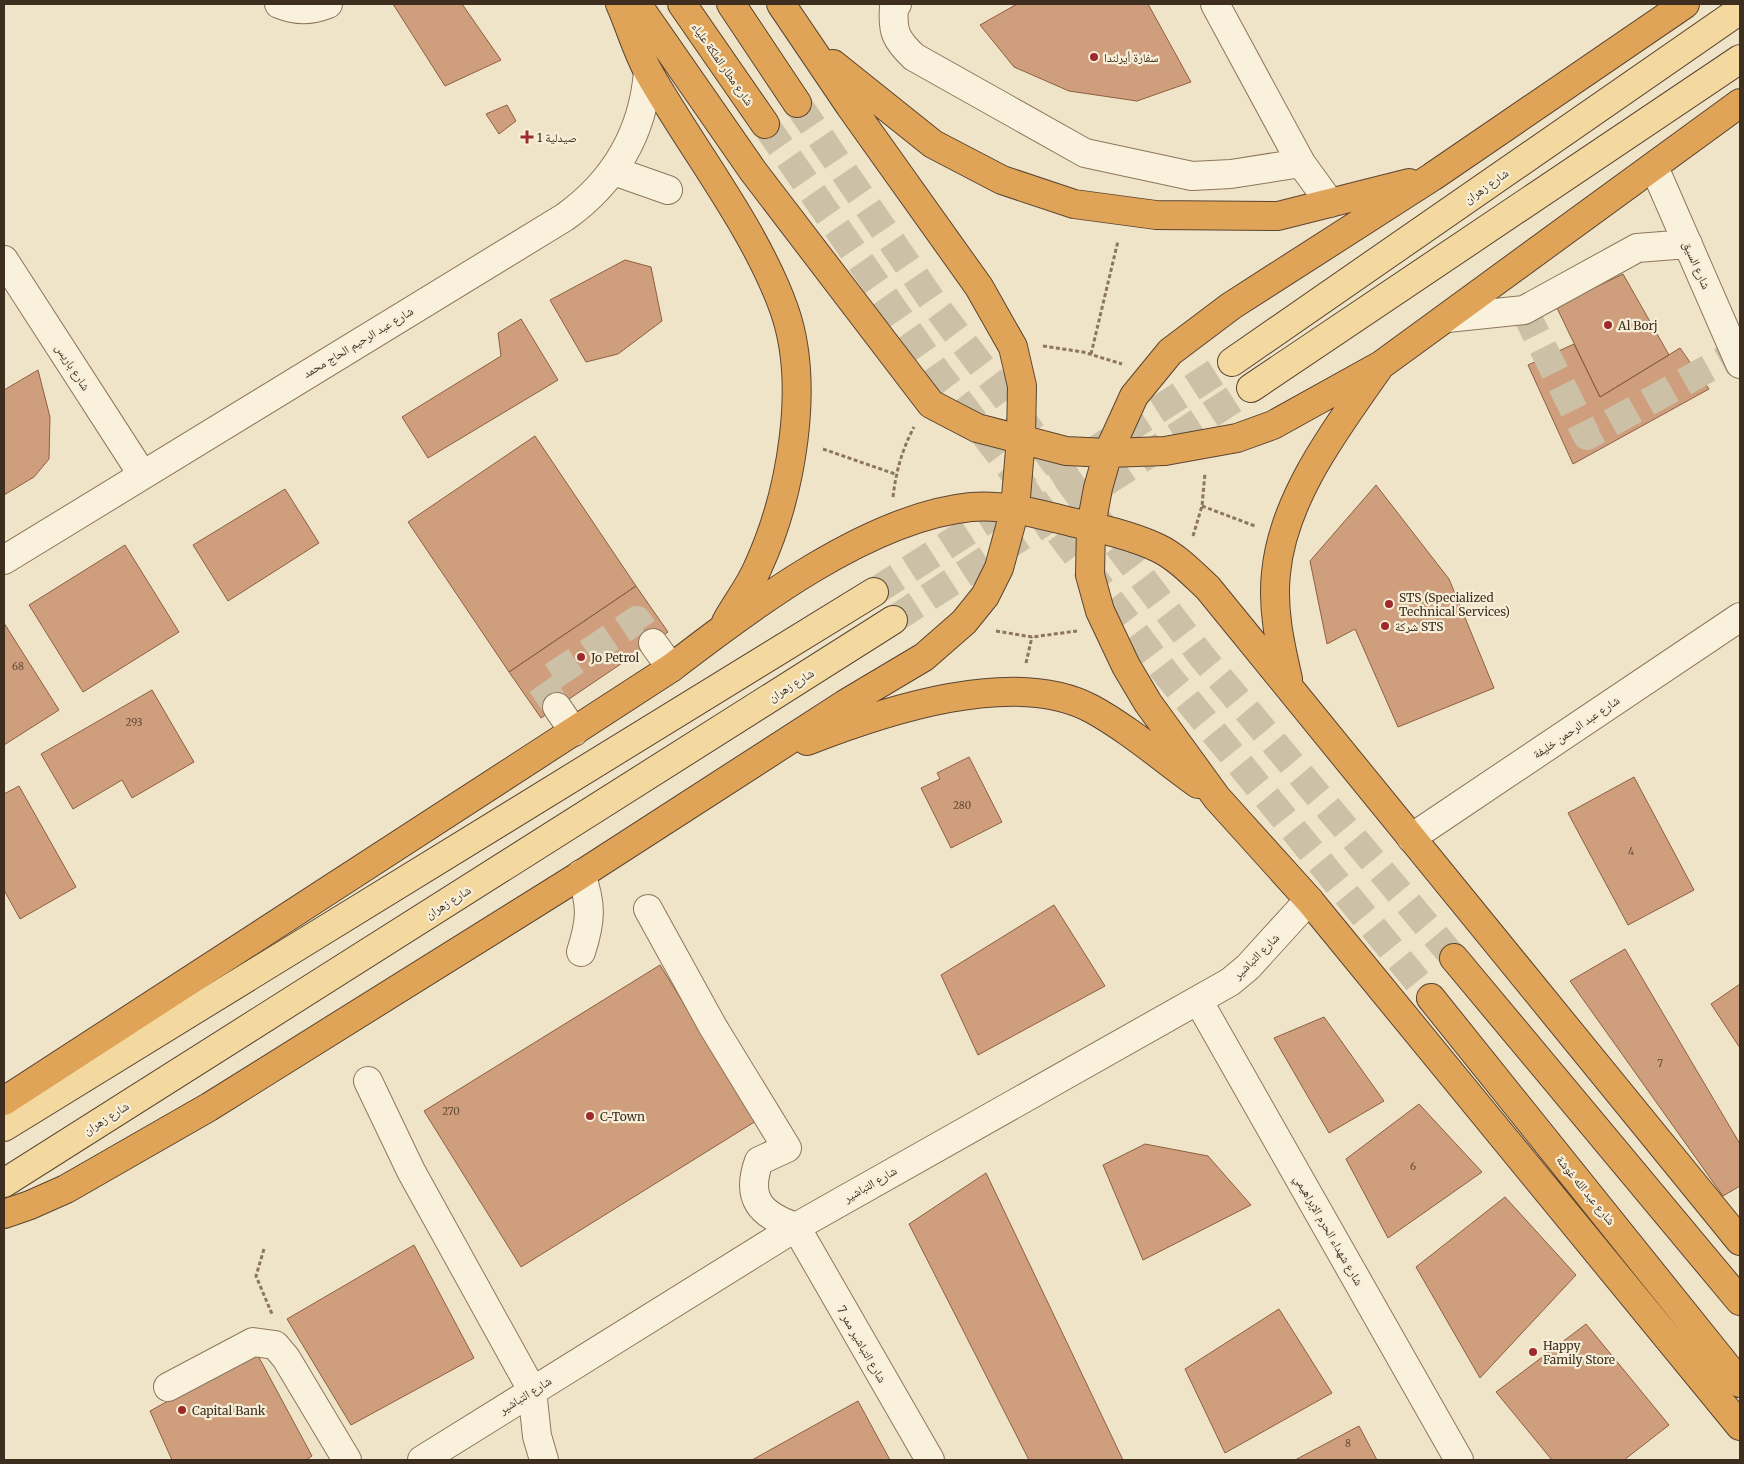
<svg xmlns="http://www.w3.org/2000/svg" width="1744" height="1464" font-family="Merriweather,'Noto Naskh Arabic',serif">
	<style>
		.building { fill: #cf9f7d; stroke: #8d5f41 }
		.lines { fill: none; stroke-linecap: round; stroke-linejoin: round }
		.minor-tunnel { stroke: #ccc0a6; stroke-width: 28; stroke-dasharray: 28 14; stroke-linecap: butt }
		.major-tunnel { stroke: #ccc0a6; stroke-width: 28; stroke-dasharray: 28 14; stroke-linecap: butt }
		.highway-tunnel { stroke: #ccc0a6; stroke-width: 28; stroke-dasharray: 28 14; stroke-linecap: butt }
		.minor-casing { stroke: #8d765c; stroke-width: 30 }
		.major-casing { stroke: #5b4430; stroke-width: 30 }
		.highway-casing { stroke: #5b4430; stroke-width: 30 }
		.path { stroke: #8d765c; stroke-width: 3; stroke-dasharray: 4 2.5; stroke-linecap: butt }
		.minor { stroke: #faf1dc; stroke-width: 28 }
		.major { stroke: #f3d9a0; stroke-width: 28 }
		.highway { stroke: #e0a458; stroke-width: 28 }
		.poi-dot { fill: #9e2a2b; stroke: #f7eed8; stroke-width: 2 }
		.labels { text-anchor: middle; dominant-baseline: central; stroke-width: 4.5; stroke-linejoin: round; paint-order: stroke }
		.number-label { font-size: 10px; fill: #624a37 }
		.poi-label { font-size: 12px; fill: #3d2e20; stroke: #f7eed8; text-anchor: start }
		.street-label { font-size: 12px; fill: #3d2e20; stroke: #f7eed8 }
	</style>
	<rect width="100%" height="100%" fill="#f0e4c8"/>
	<path class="building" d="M393,4H462L501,60L445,86Z
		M1017,4H1148L1191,82L1137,101L1069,91L1014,67L980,25Z
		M507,105L516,121L499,134L486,114Z
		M625,260L651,267L662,321L618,354L586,362L550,300Z
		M1623,274L1669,355L1600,397L1556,306Z
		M521,319L558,380L428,458L402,417L501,356L498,333Z
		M1574,344L1600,397L1680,348L1709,389L1573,464L1528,365Z
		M38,370L50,417L49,459L34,477L4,495V390Z
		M535,436L636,586L509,672L408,522Z
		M1376,485L1449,579L1494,688L1398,727L1355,629L1327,644L1310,561Z
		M285,489L319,543L228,601L193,545Z
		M125,545L179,632L83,692L29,605Z
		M636,586L668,632L541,718L509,672Z
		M4,623L59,710L4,745Z
		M152,690L194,762L132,798L122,780L73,809L41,754Z
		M969,757L1002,822L951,848L921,788L940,779L937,773Z
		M1634,777L1694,890L1628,925L1568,813Z
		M19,786L76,887L20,919L4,890V794Z
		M1054,905L1105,986L978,1055L941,975Z
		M1625,949L1740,1144V1186L1723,1196L1570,981Z
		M660,965L756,1121L521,1267L424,1111Z
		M1740,984V1048L1711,1004Z
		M1324,1017L1384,1101L1329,1133L1274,1038Z
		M1419,1104L1482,1172L1388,1238L1346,1159Z
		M1145,1144L1208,1156L1251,1205L1143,1260L1103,1165Z
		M986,1173L1123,1460H1029L909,1224Z
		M1505,1197L1576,1275L1480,1378L1416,1267Z
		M414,1245L474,1358L351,1425L287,1319Z
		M1279,1309L1332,1393L1225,1453L1185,1369Z
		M1586,1324L1669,1425L1624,1460H1552L1496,1392Z
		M256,1352L312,1456L306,1460H172L150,1411Z
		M858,1401L890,1460H752Z
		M1359,1426L1377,1460H1295Z"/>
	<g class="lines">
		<path class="minor-tunnel" d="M1524,310L1587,436L1736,353
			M557,707L541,684L637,620L653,643"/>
		<path class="major-tunnel" d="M874,592L1232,362
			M893,620L1251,388"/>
		<path class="highway-tunnel" d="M797,103L935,305L1203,658L1454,958
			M765,124L937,372L1168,676L1431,998"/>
		<defs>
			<path id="minor" d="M279,4C297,11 310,11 328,4
				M897,4L894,7C892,32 896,40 914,57L1085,153L1192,176L1231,174L1301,163
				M1215,4L1301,163L1330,203
				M1654,167L1740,364
				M614,171L668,190
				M4,260L142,474
				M1447,318L1524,310L1637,248L1688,244
				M4,560L565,217C615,181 643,133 648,72
				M653,643L671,668
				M557,707L574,732
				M1411,838L1740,617
				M648,909L713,1027L787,1148L759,1161C745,1199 761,1215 796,1227L930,1460
				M581,952C591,921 592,905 581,874
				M1198,1000L1459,1460
				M368,1081L411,1171L532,1390L537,1436L544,1460
				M168,1387L253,1342L275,1345L286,1358L347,1460
				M422,1460L796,1227L1230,982L1248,967L1309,900"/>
			<path id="major" d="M1232,362L1740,10
				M1251,388L1740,59
				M4,1127L874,592
				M4,1183L893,620"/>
			<path id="highway" d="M620,4C630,26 637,52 649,73C692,149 755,228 784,309C811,385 791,495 758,567C750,586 736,604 726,622
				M637,4L753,171L931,404L977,428L1066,451L1108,453L1165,451L1237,438L1273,425L1381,365L1740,103
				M682,4L765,124
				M731,4L797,103
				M1685,4L1432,177L1231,306L1170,352L1134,396L1108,453L1098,488L1091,526L1090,575L1100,611L1126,666L1148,703L1217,798L1309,900L1740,1426
				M833,64L933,144L1002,180L1074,204L1156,215L1278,216L1409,183
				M1288,679C1280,644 1272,609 1276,573C1283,498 1336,429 1378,369
				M807,741C884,711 1014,667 1092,709C1130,730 1163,759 1198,784
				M1454,958L1740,1301
				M1431,998L1740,1383
				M4,1101L671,668C750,607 869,517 971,507C1004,504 1039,514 1071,522C1096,527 1136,537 1158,548C1177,557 1193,574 1208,588L1740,1241
				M4,1214L30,1205L66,1189L209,1107L574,879L845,704L924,657L964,622L985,596L999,568L1015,509L1021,438L1022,386L1013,347L979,287L850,106L781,4"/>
		</defs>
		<use href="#minor" class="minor-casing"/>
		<use href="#major" class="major-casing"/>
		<use href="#highway" class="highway-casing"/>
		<path class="path" d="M1043,346L1083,352L1122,364
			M1091,354L1118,241
			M823,449L895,474
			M893,497C896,471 902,450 914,427
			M1202,506L1255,526
			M1193,536L1202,506L1205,473
			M996,631L1032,637L1077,631
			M1026,663L1032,637
			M264,1249L256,1276L272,1314"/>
		<use href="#minor" class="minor"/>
		<use href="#major" class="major"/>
		<use href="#highway" class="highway"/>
	</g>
	<g class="poi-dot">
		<circle cx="1094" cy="57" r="5"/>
		<path d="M524.5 129.5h5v5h5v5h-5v5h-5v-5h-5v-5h5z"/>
		<circle cx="1608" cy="325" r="5"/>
		<circle cx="1389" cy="604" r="5"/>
		<circle cx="1385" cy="626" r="5"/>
		<circle cx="581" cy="657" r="5"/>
		<circle cx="590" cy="1116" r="5"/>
		<circle cx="1533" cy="1352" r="5"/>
		<circle cx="182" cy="1410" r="5"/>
	</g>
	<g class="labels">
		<g class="number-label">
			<text x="18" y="666">68</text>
			<text x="134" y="722">293</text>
			<text x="962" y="805">280</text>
			<text x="1631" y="851">4</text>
			<text x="1660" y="1063">7</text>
			<text x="451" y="1111">270</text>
			<text x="1413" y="1166">6</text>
			<text x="1348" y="1443">8</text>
		</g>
		<g class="poi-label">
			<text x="1104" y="57">سفارة أيرلندا</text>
			<text x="537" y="137">صيدلية 1</text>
			<text x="1618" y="325">Al Borj</text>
			<text x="1399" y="597">STS (Specialized<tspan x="1399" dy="14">Technical Services)</tspan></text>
			<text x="1395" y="626">شركة STS</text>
			<text x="591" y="657">Jo Petrol</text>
			<text x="600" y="1116">C-Town</text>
			<text x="1543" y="1345">Happy<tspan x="1543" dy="14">Family Store</tspan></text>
			<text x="192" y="1410">Capital Bank</text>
		</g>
		<g class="street-label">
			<text transform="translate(723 64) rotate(55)">شارع مطار الملكة علياء</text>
			<text transform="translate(1486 186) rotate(-35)">شارع زهران</text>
			<text transform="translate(1697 265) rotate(66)">شارع السيق</text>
			<text transform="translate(358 342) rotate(-31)">شارع عبد الرحيم الحاج محمد</text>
			<text transform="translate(73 367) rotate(57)">شارع باريس</text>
			<text transform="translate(791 685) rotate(-32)">شارع زهران</text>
			<text transform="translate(1576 727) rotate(-34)">شارع عبد الرحمن خليفة</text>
			<text transform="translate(448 902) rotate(-32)">شارع زهران</text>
			<text transform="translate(1256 956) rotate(-45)">شارع التباشير</text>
			<text transform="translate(106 1118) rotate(-32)">شارع زهران</text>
			<text transform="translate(870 1184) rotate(-30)">شارع التباشير</text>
			<text transform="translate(1586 1190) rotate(51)">شارع عبد الله غوشة</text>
			<text transform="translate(1329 1230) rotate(60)">شارع شهداء الحرم الإبراهيمي</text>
			<text transform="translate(862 1344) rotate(60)">شارع التباشير ممر 7</text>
			<text transform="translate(525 1395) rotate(-32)">شارع التباشير</text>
		</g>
	</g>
	<rect width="1744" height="1464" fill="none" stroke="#3d2e20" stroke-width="10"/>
</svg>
